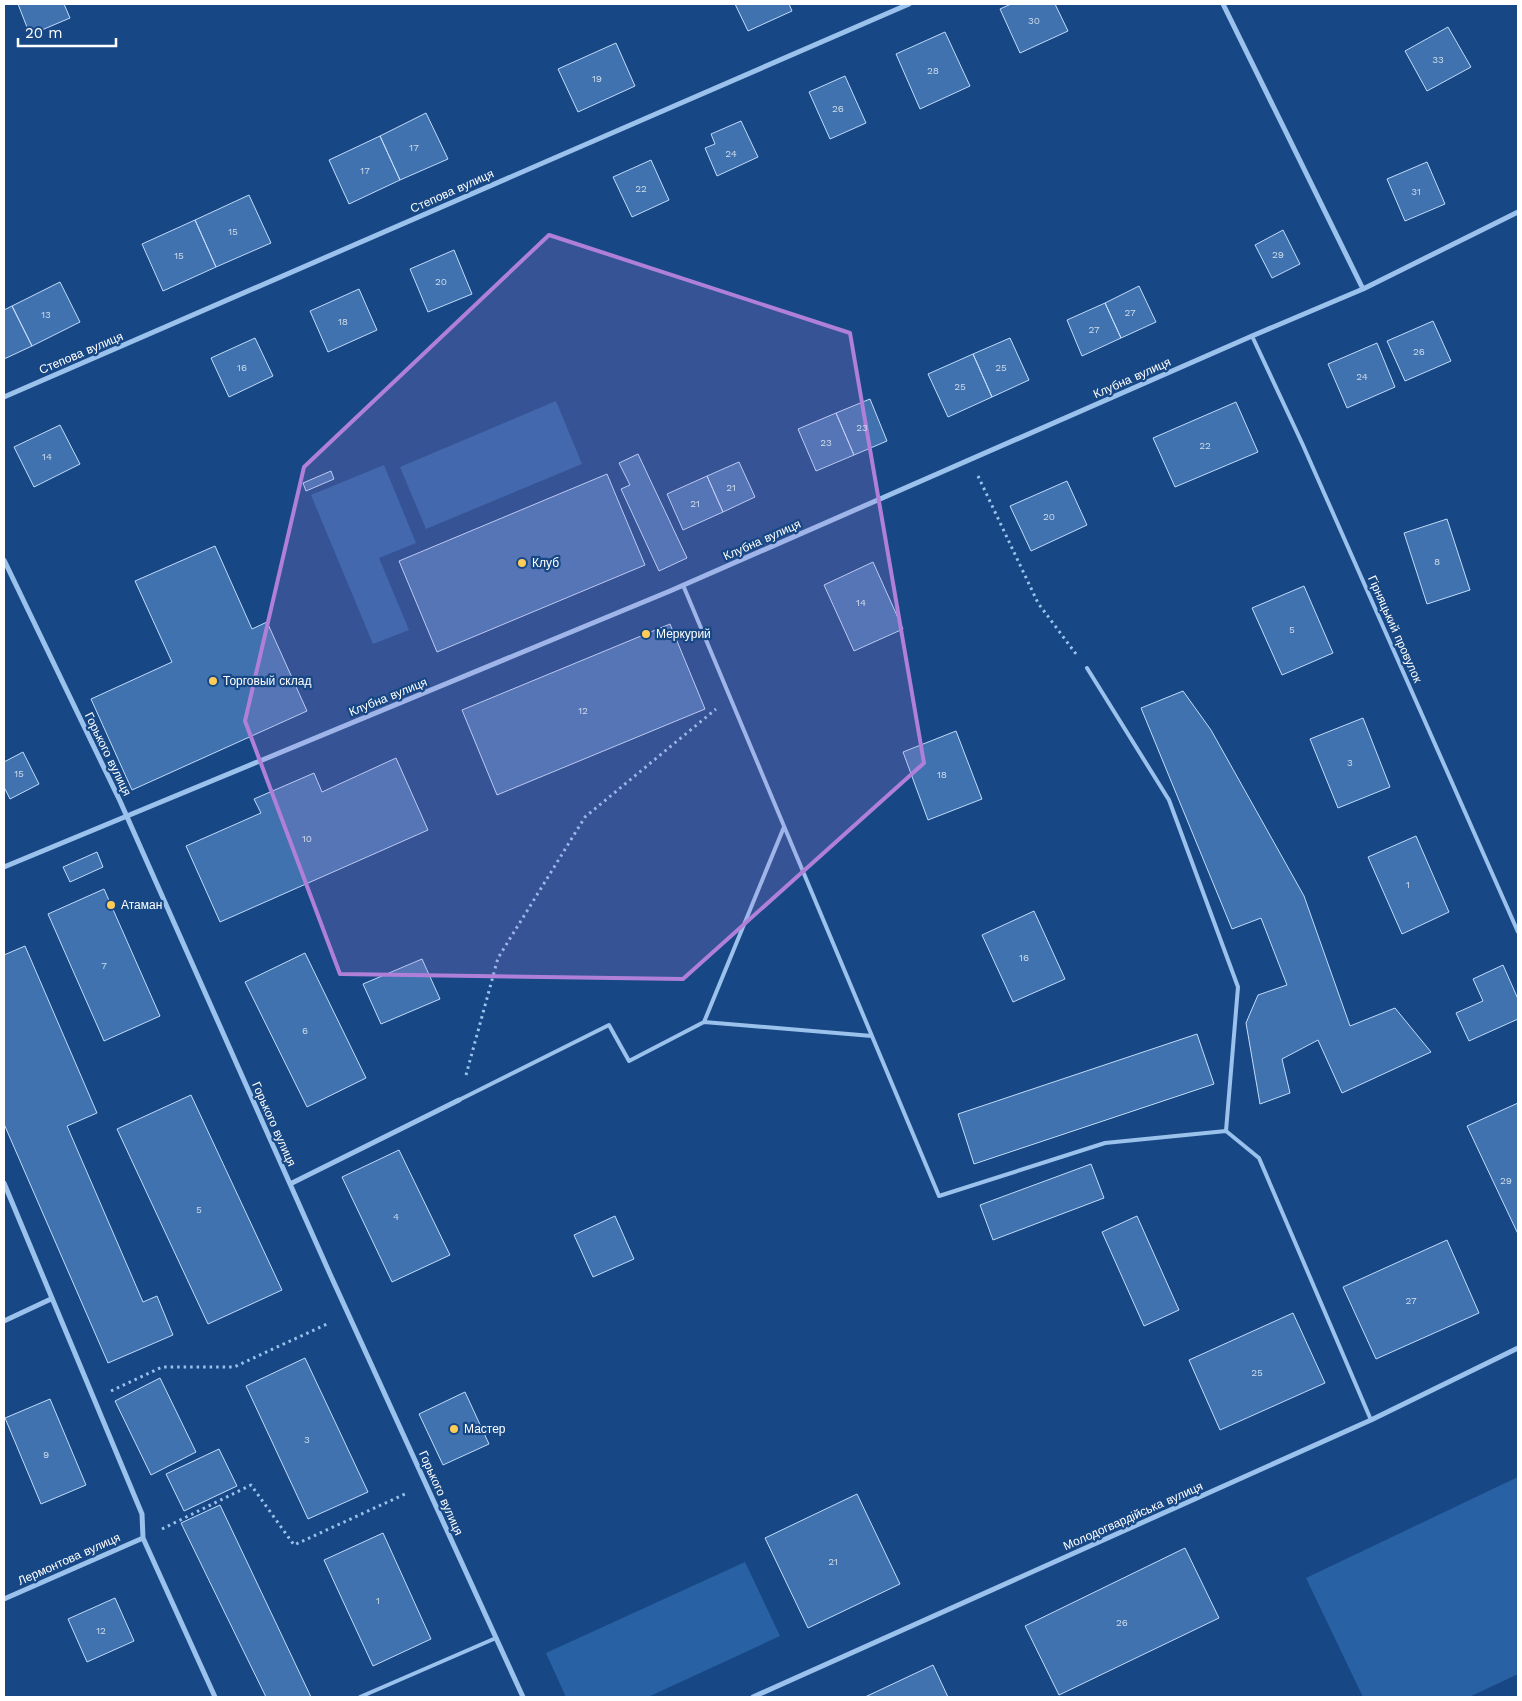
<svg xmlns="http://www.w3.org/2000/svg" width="1522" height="1701" font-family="'Work Sans',sans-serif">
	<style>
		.green { fill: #2962a4 }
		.building { fill: #3f72ae; stroke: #c1dbfa }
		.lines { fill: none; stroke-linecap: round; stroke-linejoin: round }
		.path { stroke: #9bc1ed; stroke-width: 3; stroke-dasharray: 2.5 4; stroke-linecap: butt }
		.service { stroke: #9bc1ed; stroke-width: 4 }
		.minor { stroke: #9bc1ed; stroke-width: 5 }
		.marked { fill: #b080d9; fill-opacity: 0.2; stroke: #b080d9; stroke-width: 4; stroke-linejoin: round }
		.poi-dot { fill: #ffcd57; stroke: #174885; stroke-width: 2 }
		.labels { text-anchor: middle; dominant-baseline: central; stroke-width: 4.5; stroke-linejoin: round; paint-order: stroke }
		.number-label { font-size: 10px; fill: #cfdceb }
		.street-label { font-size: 12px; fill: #fff; stroke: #174885 }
		.poi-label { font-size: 12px; fill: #fff; stroke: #174885; text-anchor: start }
	</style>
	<rect width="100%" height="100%" fill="#174885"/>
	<path class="green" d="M556,401L582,464L426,529L400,467Z
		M384,465L416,543L379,558L409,630L373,644L311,495Z
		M1518,1477V1674L1469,1697H1363L1306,1578Z
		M745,1562L780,1636L648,1697H566L546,1653Z"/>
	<path class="building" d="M18,4H64L70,18L30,35Z
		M735,4H789L792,11L748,31Z
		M1011,4H1055L1068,31L1020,53L1000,9Z
		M1448,27L1471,67L1427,91L1405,51Z
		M945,32L970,86L920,109L896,54Z
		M616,43L635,86L578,112L558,69Z
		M845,76L866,123L830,139L809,92Z
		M426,113L448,159L400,180L380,136Z
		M741,121L758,157L717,176L705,148L715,144L711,134Z
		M380,136L400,180L349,204L329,160Z
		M651,160L669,200L632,217L613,177Z
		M1427,162L1445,204L1405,221L1387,179Z
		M249,195L271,243L216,267L195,220Z
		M195,220L216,267L163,291L142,244Z
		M1283,230L1300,264L1272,278L1255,245Z
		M454,250L472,294L428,312L410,269Z
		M60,282L80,322L32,346L12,306Z
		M1139,286L1156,322L1121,338L1105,303Z
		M359,289L377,330L328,352L310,311Z
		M1105,303L1121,338L1082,356L1067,320Z
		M12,306L32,346L4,359V310Z
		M1433,321L1451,361L1405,381L1387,341Z
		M255,338L273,376L229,397L211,358Z
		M1010,338L1029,380L992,397L973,354Z
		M1377,343L1395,387L1347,408L1328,364Z
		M973,354L992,397L948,417L928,374Z
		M870,399L887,441L854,455L836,413Z
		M1236,402L1258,452L1175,487L1153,438Z
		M836,413L854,455L816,471L798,429Z
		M60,425L80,464L34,487L14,447Z
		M638,454L687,558L659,571L621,489L630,485L619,463Z
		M739,462L755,497L723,512L707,476Z
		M331,471L334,479L306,491L303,483Z
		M607,474L645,565L437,652L399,561Z
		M707,476L723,512L683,530L667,494Z
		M1067,481L1087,525L1031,551L1010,506Z
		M1447,519L1470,590L1427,604L1404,533Z
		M215,546L252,629L267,622L307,711L132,790L91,699L172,662L135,581Z
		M873,562L903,629L854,651L824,585Z
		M1304,586L1333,653L1282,675L1252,608Z
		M670,624L705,709L497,795L462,710Z
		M1183,691L1211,730L1304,896L1350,1026L1395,1008L1431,1052L1342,1093L1318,1040L1282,1059L1290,1093L1260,1104L1246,1023L1258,995L1287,985L1261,918L1232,929L1141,708Z
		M1363,718L1390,787L1338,808L1310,739Z
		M956,731L982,799L928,820L903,752Z
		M23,752L39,784L10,799L4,787V762Z
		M396,758L428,830L220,922L186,846L261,813L254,799L314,773L322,792Z
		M1416,836L1449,912L1402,934L1368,857Z
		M97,852L103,867L70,882L63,867Z
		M104,889L160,1016L104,1041L48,914Z
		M1034,911L1065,979L1013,1002L982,935Z
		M25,946L97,1113L67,1126L143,1302L157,1296L173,1335L108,1363L4,1124V955Z
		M305,953L366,1078L307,1107L245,982Z
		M422,959L440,999L381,1024L363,984Z
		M1503,965L1518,999V1019L1469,1041L1456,1013L1483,1001L1473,979Z
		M1197,1034L1214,1084L974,1164L958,1114Z
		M191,1095L282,1290L208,1324L117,1129Z
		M1518,1103V1234L1467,1126Z
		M399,1150L450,1255L392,1282L342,1177Z
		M1091,1164L1104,1198L993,1240L980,1205Z
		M615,1216L634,1259L593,1277L574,1235Z
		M1137,1216L1179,1310L1144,1326L1102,1232Z
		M1447,1240L1479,1313L1376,1359L1343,1287Z
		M1293,1313L1325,1383L1220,1430L1189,1360Z
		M305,1358L368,1492L308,1519L246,1386Z
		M160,1378L196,1452L151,1475L115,1401Z
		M465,1392L489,1444L443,1465L419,1414Z
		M50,1399L86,1485L41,1504L5,1418Z
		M219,1449L237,1486L184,1511L166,1474Z
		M857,1494L900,1584L808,1628L765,1538Z
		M220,1505L311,1697H266L181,1523Z
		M383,1533L431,1639L373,1666L324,1560Z
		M1185,1548L1219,1618L1059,1695L1025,1626Z
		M115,1598L134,1641L87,1662L68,1619Z
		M933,1665L948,1697H865Z"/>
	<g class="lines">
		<path class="path" d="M978,476L1038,603L1076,654
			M466,1075L498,958L585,817L716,709
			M111,1391L162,1367H234L327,1324
			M162,1529L251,1485L294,1545L405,1494"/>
		<path class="service" d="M1252,336L1302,443L1518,932
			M683,585L939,1196L1105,1143L1226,1131
			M1087,668L1169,800L1238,987L1226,1131L1259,1158L1371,1420
			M704,1022L784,827
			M459,1100L609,1025L629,1061L704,1022L872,1036
			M360,1697L496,1638"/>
		<path class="minor" d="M1223,4L1363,289
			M4,397L909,4
			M4,560L120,801L330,1274L523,1697
			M4,867L670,591L1252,336L1363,289L1518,212
			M4,1183L142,1514L143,1538L215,1697
			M290,1184L459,1100
			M4,1321L51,1299
			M4,1599L143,1538
			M753,1697L1371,1420L1518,1348"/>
	</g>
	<path class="marked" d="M549,235L850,333L924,763L683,979L340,974L245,721L304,467Z"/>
	<g class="poi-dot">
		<circle cx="522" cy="563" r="5"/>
		<circle cx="646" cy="634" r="5"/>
		<circle cx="213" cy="681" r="5"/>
		<circle cx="111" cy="905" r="5"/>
		<circle cx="454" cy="1429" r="5"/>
	</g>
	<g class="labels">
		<g class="number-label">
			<text x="1034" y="20">30</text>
			<text x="1438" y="59">33</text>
			<text x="933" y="70">28</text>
			<text x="597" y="78">19</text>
			<text x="838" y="108">26</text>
			<text x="414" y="147">17</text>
			<text x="731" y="153">24</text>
			<text x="365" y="170">17</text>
			<text x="641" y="188">22</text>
			<text x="1416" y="191">31</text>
			<text x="233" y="231">15</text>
			<text x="1278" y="254">29</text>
			<text x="179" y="255">15</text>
			<text x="441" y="281">20</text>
			<text x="1130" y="312">27</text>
			<text x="46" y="314">13</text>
			<text x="343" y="321">18</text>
			<text x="1094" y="329">27</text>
			<text x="1419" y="351">26</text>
			<text x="242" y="367">16</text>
			<text x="1001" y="367">25</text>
			<text x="1362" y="376">24</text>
			<text x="960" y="386">25</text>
			<text x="862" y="427">23</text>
			<text x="826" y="442">23</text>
			<text x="1205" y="445">22</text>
			<text x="47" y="456">14</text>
			<text x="731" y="487">21</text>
			<text x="695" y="503">21</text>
			<text x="1049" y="516">20</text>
			<text x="1437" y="561">8</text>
			<text x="861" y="602">14</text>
			<text x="1292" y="629">5</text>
			<text x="583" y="710">12</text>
			<text x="1350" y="762">3</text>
			<text x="19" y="773">15</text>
			<text x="942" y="774">18</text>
			<text x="307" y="838">10</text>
			<text x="1408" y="884">1</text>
			<text x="1024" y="957">16</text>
			<text x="104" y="965">7</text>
			<text x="305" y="1030">6</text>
			<text x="1506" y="1180">29</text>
			<text x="199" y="1209">5</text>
			<text x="396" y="1216">4</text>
			<text x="1411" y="1300">27</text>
			<text x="1257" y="1372">25</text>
			<text x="307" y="1439">3</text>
			<text x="46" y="1454">9</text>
			<text x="833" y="1561">21</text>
			<text x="378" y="1600">1</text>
			<text x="1122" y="1622">26</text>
			<text x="101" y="1630">12</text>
		</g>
		<g class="street-label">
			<text transform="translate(452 191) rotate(-24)">Степова вулиця</text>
			<text transform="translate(81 353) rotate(-23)">Степова вулиця</text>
			<text transform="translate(1132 378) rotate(-24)">Клубна вулиця</text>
			<text transform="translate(762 540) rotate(-24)">Клубна вулиця</text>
			<text transform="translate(1395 629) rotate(66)">Гірняцький провулок</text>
			<text transform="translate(388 697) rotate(-22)">Клубна вулиця</text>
			<text transform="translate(108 754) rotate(64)">Горького вулиця</text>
			<text transform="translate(274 1124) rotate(66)">Горького вулиця</text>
			<text transform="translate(441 1493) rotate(66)">Горького вулиця</text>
			<text transform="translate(1133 1516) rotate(-24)">Молодогвардійська вулиця</text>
			<text transform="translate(69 1559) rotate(-24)">Лермонтова вулиця</text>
		</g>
		<g class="poi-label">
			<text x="532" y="563">Клуб</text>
			<text x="656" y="634">Меркурий</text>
			<text x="223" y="681">Торговый склад</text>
			<text x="121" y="905">Атаман</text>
			<text x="464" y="1429">Мастер</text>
		</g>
	</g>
	<rect width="1522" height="1701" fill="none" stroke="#ffffff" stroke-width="10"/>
	<path d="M18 38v8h98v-8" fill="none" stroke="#ffffff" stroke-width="2.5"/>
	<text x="25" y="38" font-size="15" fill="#ffffff" stroke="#174885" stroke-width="4" paint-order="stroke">20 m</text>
</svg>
